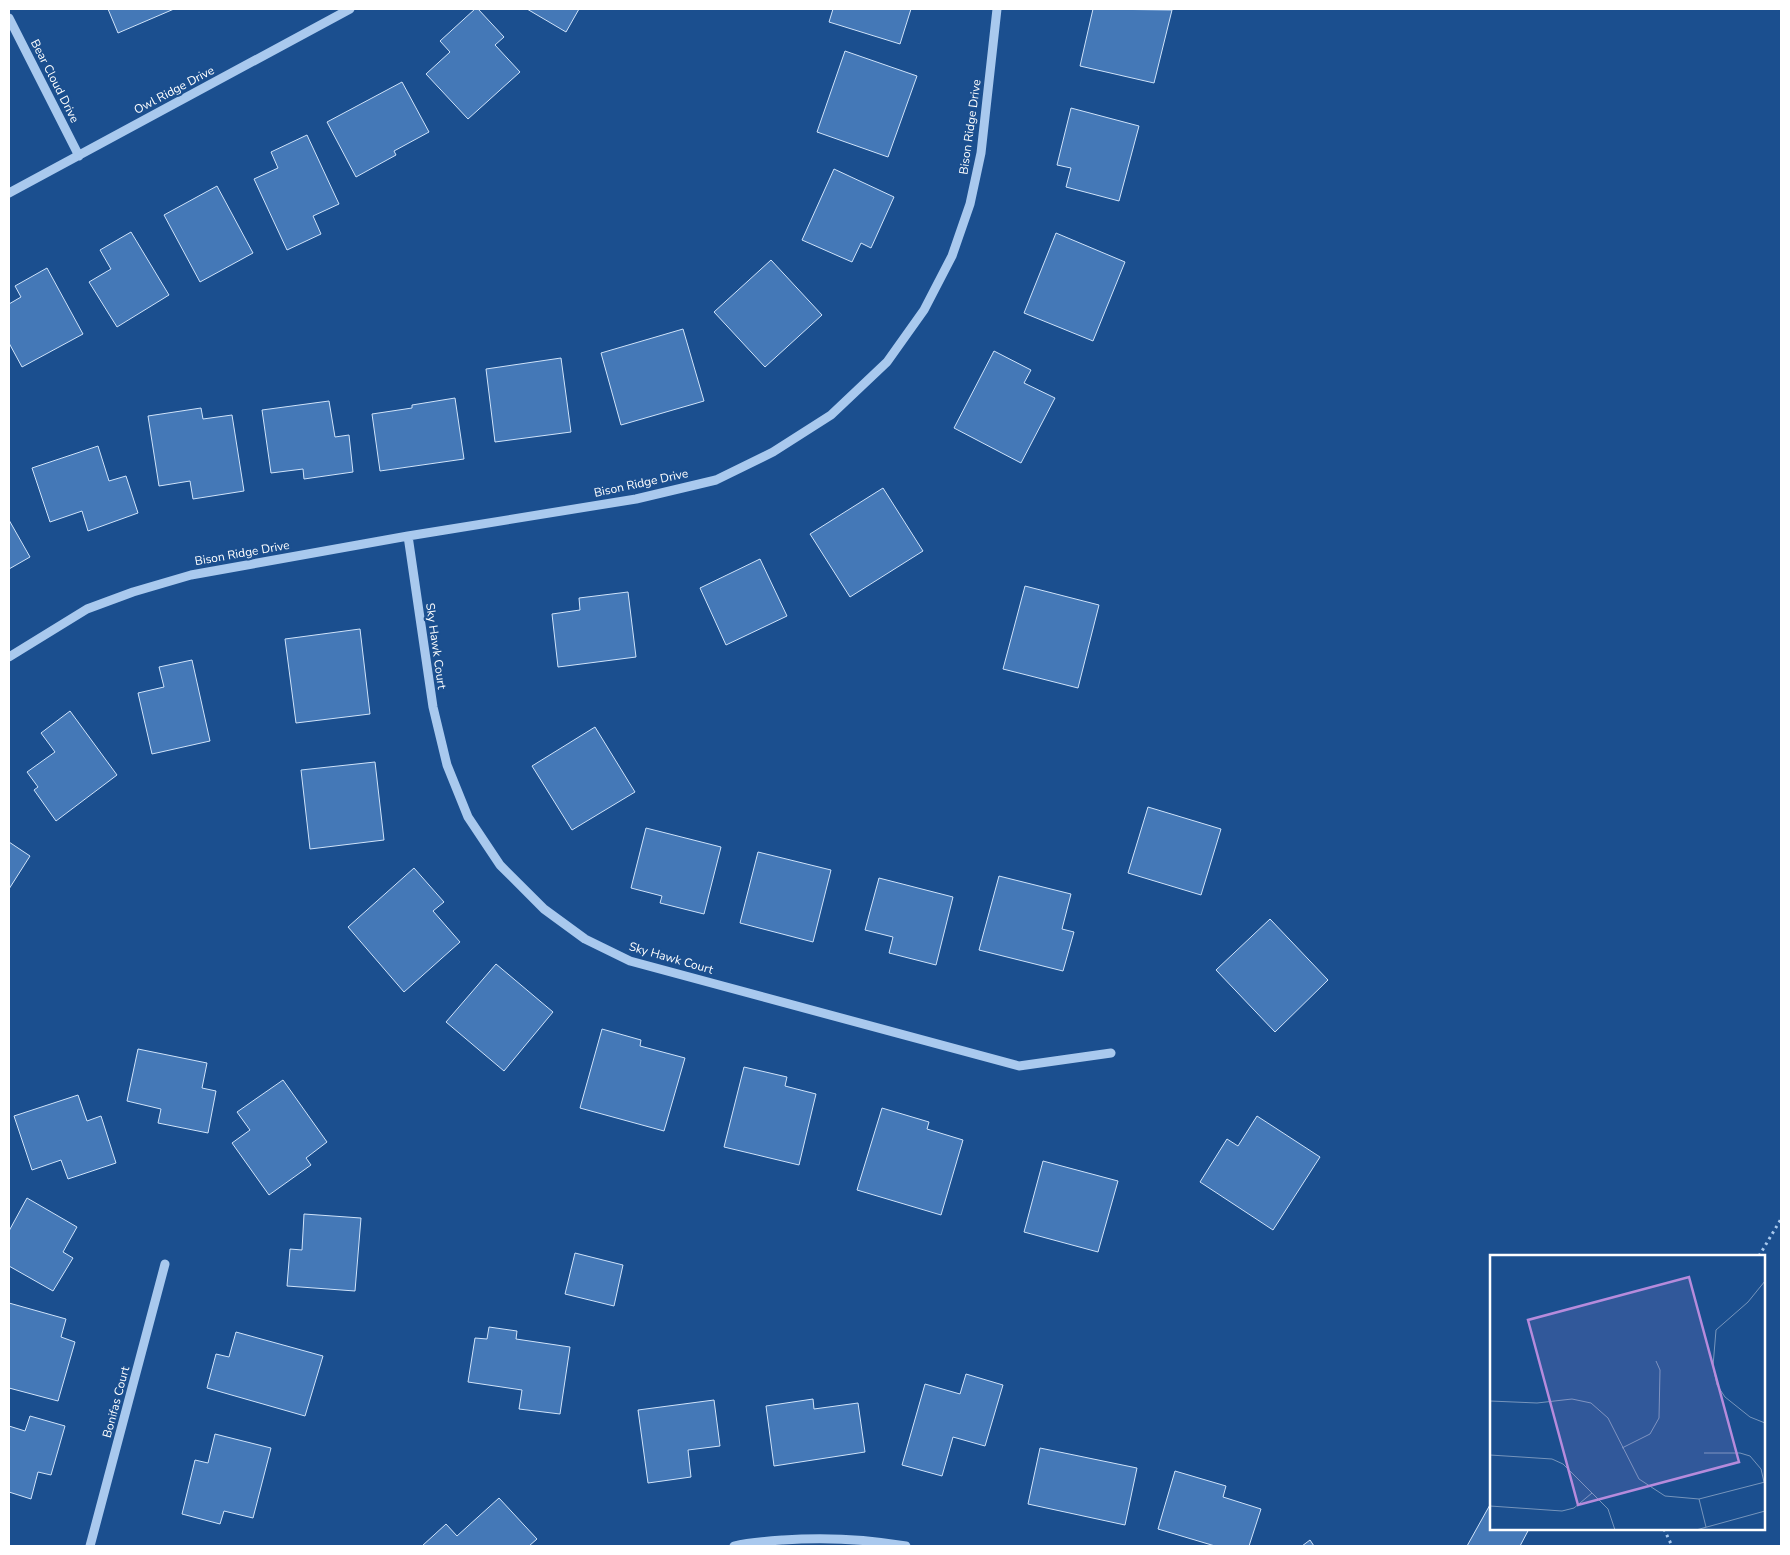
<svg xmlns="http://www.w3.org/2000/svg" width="1790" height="1555" font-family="'Nunito Sans',sans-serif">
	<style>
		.building { fill: #4478b7; stroke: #cfe3fa }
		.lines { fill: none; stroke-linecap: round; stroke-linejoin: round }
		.path { stroke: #a9c9ee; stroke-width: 3; stroke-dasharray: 2.5 4; stroke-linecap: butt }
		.minor { stroke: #a9c9ee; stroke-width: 9 }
		.labels { text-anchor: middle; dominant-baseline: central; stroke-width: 4.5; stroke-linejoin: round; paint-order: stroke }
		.street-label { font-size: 12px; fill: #fff; stroke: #1b4f8f }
		.inset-road { fill: none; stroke: #7695bc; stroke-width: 1 }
		.view { fill: #b68bdc; fill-opacity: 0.15; stroke: #b68bdc; stroke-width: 2.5 }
		.inset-edge { fill: none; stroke: #fff; stroke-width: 2.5 }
	</style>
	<rect width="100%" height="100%" fill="#1b4f8f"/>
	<path class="building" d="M108,9H174L118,33Z
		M475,9H478L504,37L495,45L520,72L468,119L426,74L450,52L440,41Z
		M527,9H579L566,32Z
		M833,9H911L900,44L829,22Z
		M1093,9L1172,10L1154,83L1080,66Z
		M845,51L917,76L888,157L817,132Z
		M402,82L429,132L394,151L396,155L356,177L327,122Z
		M1071,108L1139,126L1119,201L1066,187L1071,168L1057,165Z
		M307,135L339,204L313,216L321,234L287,250L254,179L278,168L271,152Z
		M834,169L894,197L871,248L861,243L852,262L802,240Z
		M217,186L253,253L200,282L164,215Z
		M131,232L169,295L117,327L89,282L111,269L100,250Z
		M1056,233L1125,262L1093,341L1024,313Z
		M771,260L822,315L765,367L714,312Z
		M47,268L83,334L22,367L9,343V304L21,297L15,286Z
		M683,329L704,401L621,425L601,353Z
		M994,351L1031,370L1024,383L1055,398L1021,463L954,428Z
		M561,358L571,432L495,442L486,369Z
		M455,398L464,459L380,471L372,414L412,408V405Z
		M329,401L335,437L349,435L353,472L304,479L303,469L271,473L262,410Z
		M201,408L203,419L232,415L244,491L193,499L190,481L159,486L148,416Z
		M98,446L109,481L126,476L138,513L88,531L82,511L50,522L32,468Z
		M883,488L923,551L850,597L810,534Z
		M9,520L30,557L9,569Z
		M760,559L787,616L726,645L700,588Z
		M1025,586L1099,605L1078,688L1003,669Z
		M628,592L636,657L558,667L552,614L580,610L579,598Z
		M360,629L370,714L296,723L285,639Z
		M192,660L210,741L152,754L138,693L164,687L159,667Z
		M70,711L117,775L56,821L34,790L38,787L27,772L55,752L41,733Z
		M595,727L635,792L572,830L532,766Z
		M375,762L384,840L310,849L301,770Z
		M1148,807L1221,829L1201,895L1128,873Z
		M646,828L721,847L704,914L660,903L662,896L631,888Z
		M9,842L30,856L9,889Z
		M758,852L831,870L813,942L740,923Z
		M414,868L444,902L433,911L460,942L404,992L348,927Z
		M999,876L1071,894L1062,929L1074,932L1063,971L979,950Z
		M879,878L953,897L936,965L889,953L893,937L865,930Z
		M1270,919L1328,980L1275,1032L1216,970Z
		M496,964L553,1012L504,1071L446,1022Z
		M602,1029L641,1040L640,1046L685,1058L664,1131L580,1108Z
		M138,1049L207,1063L202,1088L216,1091L208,1133L158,1123L161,1109L127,1101Z
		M744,1067L787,1077L785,1086L816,1094L799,1165L724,1147Z
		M283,1080L327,1142L306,1158L311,1165L269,1195L232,1143L250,1130L237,1112Z
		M78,1095L87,1121L101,1116L116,1163L68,1179L61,1160L32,1170L14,1116Z
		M882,1108L929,1122L927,1129L963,1140L941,1215L857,1190Z
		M1257,1116L1320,1157L1273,1230L1200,1182L1227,1139L1238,1146Z
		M1043,1161L1118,1181L1098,1252L1024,1232Z
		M27,1198L77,1227L63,1252L73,1258L53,1291L9,1266V1231Z
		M304,1214L361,1218L355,1291L287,1286L290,1249L302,1250Z
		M575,1253L623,1265L614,1306L565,1294Z
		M9,1303L66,1319L61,1337L75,1342L58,1401L9,1388Z
		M489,1327L517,1331L516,1339L570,1347L560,1414L519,1409L522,1390L468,1382L475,1338L487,1339Z
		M236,1332L323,1356L305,1416L207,1388L216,1354L229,1357Z
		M966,1374L1003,1385L985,1446L953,1437L942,1476L902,1465L925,1384L960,1394Z
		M813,1399L814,1409L858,1403L865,1452L774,1466L766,1406Z
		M714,1400L720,1446L688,1450L691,1477L648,1483L638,1410Z
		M30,1416L65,1426L51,1475L38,1472L31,1499L9,1492V1426L25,1431Z
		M215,1434L271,1448L253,1518L224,1511L220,1524L182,1514L195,1460L208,1463Z
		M1040,1448L1137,1468L1125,1525L1028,1504Z
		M1175,1471L1226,1486L1223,1497L1261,1509L1249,1546H1215L1158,1529Z
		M499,1498L537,1539L529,1546H422L446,1524L457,1536Z
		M1491,1503V1529H1529L1520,1546H1467Z
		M1310,1540L1314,1546H1302Z"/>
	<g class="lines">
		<path class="path" d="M1759,1256L1781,1219
			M1664,1529L1672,1546"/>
		<path class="minor" d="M9,18L79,156
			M9,193L350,9
			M408,536L433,707L447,765L468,817L500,865L544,909L585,939L630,961L1019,1066L1111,1053
			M9,657L87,609L133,592L191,575L408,536L636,499L716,480L773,452L831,415L887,362L924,310L952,256L970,204L981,153L997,9
			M90,1546L165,1264
			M734,1546C750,1542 767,1541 783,1540C824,1537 865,1539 906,1546"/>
	</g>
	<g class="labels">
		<g class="street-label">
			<text transform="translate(55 81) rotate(63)">Bear Cloud Drive</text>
			<text transform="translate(174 90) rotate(-28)">Owl Ridge Drive</text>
			<text transform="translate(970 127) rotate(-82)">Bison Ridge Drive</text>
			<text transform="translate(641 483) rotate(-12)">Bison Ridge Drive</text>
			<text transform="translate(242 553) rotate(-10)">Bison Ridge Drive</text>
			<text transform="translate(436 646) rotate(82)">Sky Hawk Court</text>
			<text transform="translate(671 958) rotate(16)">Sky Hawk Court</text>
			<text transform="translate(116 1402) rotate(-75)">Bonifas Court</text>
		</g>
	</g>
	<g transform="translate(1490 1255)">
		<rect width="275" height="275" fill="#1b4f8f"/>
		<path class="inset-road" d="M275,26L258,47L226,75L223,111L227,130L235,142L260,162L275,168M0,146L47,148L82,144L101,148L118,163L149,224L175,241L209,244L275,227M132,193L160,179L169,163L170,115L166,106M214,198H250L260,201L271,214L274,227M0,200L62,204L73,209L118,254L125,275M209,244L216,272M0,251L72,256L84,253L102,238M206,275L275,256"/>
		<path class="view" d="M199,22L249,207L88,250L38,65Z"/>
		<rect width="275" height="275" class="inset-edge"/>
	</g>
	<rect width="1790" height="1555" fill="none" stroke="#ffffff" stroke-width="20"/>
</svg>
